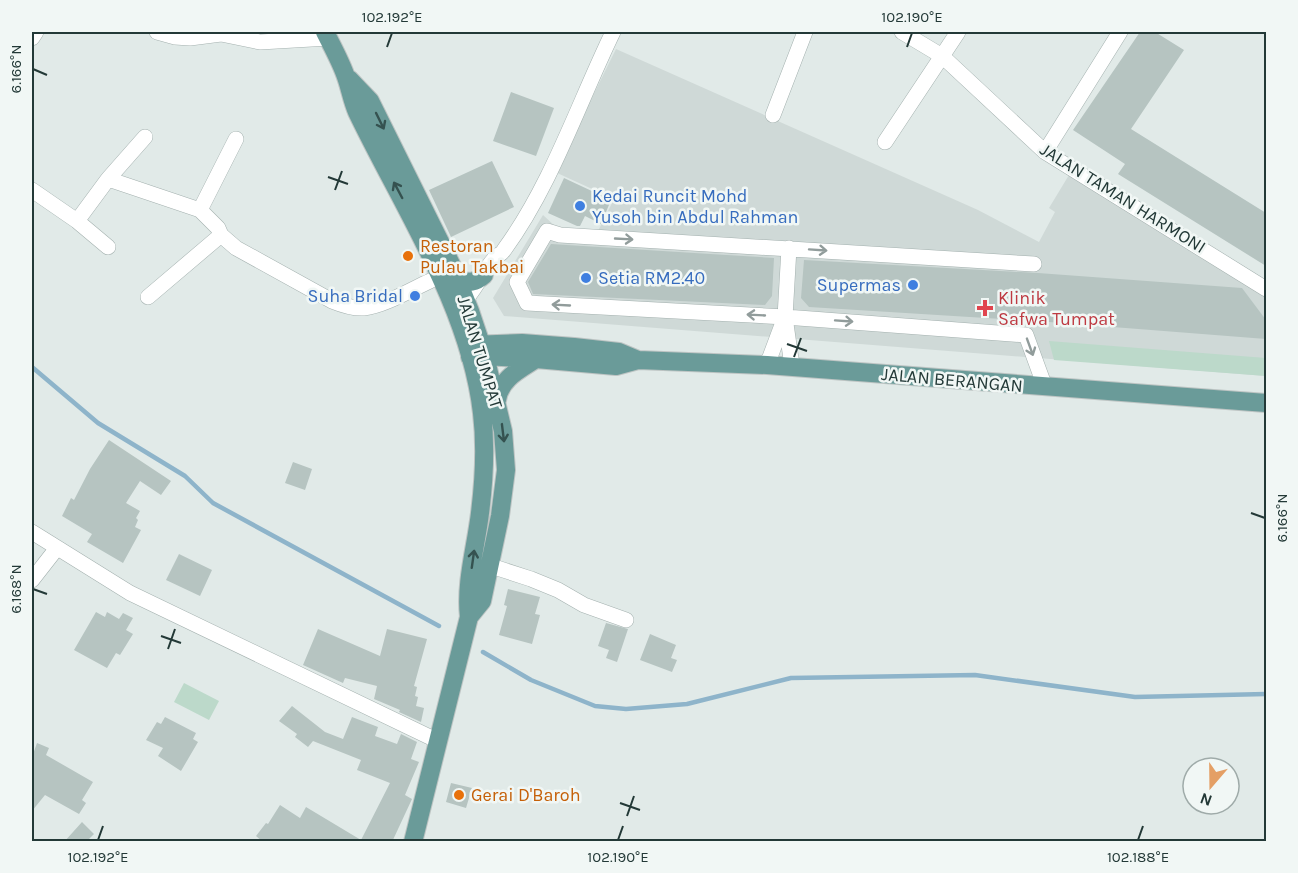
<svg xmlns="http://www.w3.org/2000/svg" width="1298" height="873" font-family="Karla,sans-serif">
	<style>
		.built { fill: #cfd9d7 }
		.green { fill: #bcd9ca }
		.lines { fill: none; stroke-linecap: round; stroke-linejoin: round }
		.stream { stroke: #8eb4ca; stroke-width: 4.5 }
		.building { fill: #b6c4c1 }
		.minor-casing { stroke: #a4b1af; stroke-width: 16 }
		.major-casing { stroke: #bdc4c3; stroke-width: 20 }
		.minor { stroke: #fff; stroke-width: 15 }
		.major { stroke: #6a9b99; stroke-width: 18 }
		.oneway { stroke: #355250 }
		.oneway2 { stroke: #919c9b }
		.ticks { fill: none; stroke: #233937; stroke-width: 2 }
		.shop-dot { fill: #3f7fe0; stroke: #f1f7f5; stroke-width: 2 }
		.food-dot { fill: #e8710a; stroke: #f1f7f5; stroke-width: 2 }
		.health-dot { fill: #e0444e; stroke: #f1f7f5; stroke-width: 2 }
		.labels { text-anchor: middle; dominant-baseline: central; stroke-width: 5; stroke-linejoin: round; paint-order: stroke }
		.shop-label { font-size: 18px; fill: #366cbe; stroke: #f1f7f5; text-anchor: start }
		.street-label { font-size: 18px; fill: #233937; stroke: #f1f7f5 }
		.food-label { font-size: 18px; fill: #c56008; stroke: #f1f7f5; text-anchor: start }
		.health-label { font-size: 18px; fill: #be3a42; stroke: #f1f7f5; text-anchor: start }
		.neatline { fill: none; stroke: #233937; stroke-width: 2 }
		.ticks-label { font-size: 15px; text-anchor: middle; fill: #233937 }
	</style>
	<rect width="100%" height="100%" fill="#e1eae8"/>
	<path class="built" d="M616,49L978,210L1039,242L1055,212L1049,208L1069,175L1252,284L1266,296V376L504,316L493,298L543,215L556,227L598,231L614,199L555,172Z"/>
	<path class="green" d="M1049,341L1266,358V376L1054,360Z
		M184,683L219,701L209,720L174,702Z"/>
	<g class="lines">
		<path class="stream" d="M32,367L98,423L185,476L213,503L439,626
			M483,652L531,680L595,706L626,709L687,704L791,678L975,675L1135,697L1266,694"/>
	</g>
	<path class="building" d="M1140,32H1155L1184,50L1131,129L1266,213V266L1118,174L1125,164L1073,130Z
		M511,92L554,108L536,156L493,141Z
		M492,161L514,207L451,237L429,190Z
		M564,178L611,200L601,224L585,216L580,226H577L548,213Z
		M551,244L774,258L772,296L765,305L533,294L528,282Z
		M804,260L1038,273L1242,288L1266,320V339L1036,321L809,307L801,298Z
		M109,440L171,481L161,495L140,481L126,503L140,511L136,518L138,520L135,527L141,530L123,563L87,542L92,534L62,516L71,498L74,500L90,469Z
		M293,462L312,469L305,490L285,483Z
		M179,554L212,570L200,596L166,580Z
		M508,589L540,597L535,614L540,615L532,644L499,635L507,606L504,605Z
		M96,612L105,617L107,612L119,619L123,613L133,618L126,630L133,634L120,655L116,653L107,668L74,650Z
		M606,623L628,629L617,662L606,658L609,650L598,646Z
		M318,629L380,656L387,629L427,639L414,686L417,687L415,696L418,697L416,706L424,708L421,722L399,712L400,710L374,699L377,686L345,678L343,683L303,665Z
		M650,634L676,645L671,658L677,660L672,672L640,660Z
		M292,706L325,732L343,739L352,717L378,727L375,736L397,744L401,734L417,742L411,759L419,762L405,795L412,799L392,842H263L256,836L266,823L268,824L280,805L300,818L306,807L361,840L390,783L357,770L361,760L313,741L308,747L295,737L297,734L279,721Z
		M165,717L196,733L193,739L198,742L181,771L158,756L163,748L146,740L157,722L161,724Z
		M37,743L49,748L46,755L93,782L82,800L86,803L79,814L45,795L32,811V757Z
		M451,783L472,788L466,808L446,802Z
		M82,822L94,834L86,842H64Z"/>
	<g class="lines">
		<defs>
			<path id="minor" d="M157,32L175,37L190,38L221,34L260,42L329,38
				M902,32L942,56L1045,152L1266,289
				M32,38L36,32
				M773,115L805,32
				M885,142L958,32
				M1045,152L1120,32
				M108,179L145,137
				M32,190L77,221L108,247
				M200,210L236,139
				M77,221L108,179L200,210L218,228L221,235L236,248L332,301C342,305 353,309 364,308C384,306 412,289 430,281
				M148,297L221,235
				M459,307C475,292 481,274 494,259C497,255 502,254 504,250C552,184 578,104 613,32
				M785,317L1026,335L1045,387
				M767,365L785,317L789,248
				M792,366L785,317L527,303L517,282L547,231L560,235L1034,264
				M32,532L130,593L438,741
				M491,566L531,579L558,590L584,605L626,620
				M32,580L57,548"/>
			<path id="major" d="M325,32C332,46 341,62 346,77C350,88 352,101 357,112C402,206 470,307 482,413C486,446 484,481 480,513C476,547 465,583 469,617L413,842
				M349,79L370,101L451,264L470,311L485,356L503,431L506,470L500,516L482,601L469,617
				M458,280C469,283 475,283 484,275
				M471,345L522,343L574,347L619,352L638,360
				M470,357L485,356L536,359L616,366L638,360L767,365L1266,403
				M497,400C500,379 519,370 536,359"/>
		</defs>
		<use href="#minor" class="minor-casing"/>
		<use href="#major" class="major-casing"/>
		<use href="#minor" class="minor"/>
		<use href="#major" class="major"/>
	</g>
	<defs><path id="oneway-shaft" d="M-6 0H5M1.5-3L5.5 0L1.5 3" fill="none" stroke-width="1.6" stroke-linecap="round" stroke-linejoin="round" transform="scale(1.5)"/></defs>
	<g class="oneway">
		<use href="#oneway-shaft" transform="translate(380 121) rotate(64)"/>
		<use href="#oneway-shaft" transform="translate(398 190) rotate(-118)"/>
		<use href="#oneway-shaft" transform="translate(503 433) rotate(83)"/>
		<use href="#oneway-shaft" transform="translate(473 559) rotate(-82)"/>
	</g>
	<g class="oneway2">
		<use href="#oneway-shaft" transform="translate(624 239) rotate(3)"/>
		<use href="#oneway-shaft" transform="translate(818 250) rotate(4)"/>
		<use href="#oneway-shaft" transform="translate(561 305) rotate(-177)"/>
		<use href="#oneway-shaft" transform="translate(756 315) rotate(-177)"/>
		<use href="#oneway-shaft" transform="translate(844 321) rotate(4)"/>
		<use href="#oneway-shaft" transform="translate(1030 347) rotate(70)"/>
	</g>
	<path class="ticks" d="M387,47L392,33M907,47L912,33M33,69L47,75M328,177L348,184M335,190L342,171M787,344L807,351M794,357L801,338M1251,513L1265,518M33,589L47,594M161,636L181,643M168,649L175,629M620,803L640,810M627,816L634,796M98,840L103,826M618,840L623,826M1138,840L1143,826"/>
	<g class="shop-dot">
		<circle cx="580" cy="206" r="6"/>
		<circle cx="586" cy="278" r="6"/>
		<circle cx="913" cy="285" r="6"/>
		<circle cx="415" cy="296" r="6"/>
	</g>
	<g class="food-dot">
		<circle cx="408" cy="256" r="6"/>
		<circle cx="459" cy="795" r="6"/>
	</g>
	<path class="health-dot" d="M982 299h6v6h6v6h-6v6h-6v-6h-6v-6h6z"/>
	<g class="labels">
		<g class="shop-label">
			<text x="592" y="196">Kedai Runcit Mohd<tspan x="592" dy="21">Yusoh bin Abdul Rahman</tspan></text>
			<text x="598" y="278">Setia RM2.40</text>
			<text x="901" y="285" text-anchor="end">Supermas</text>
			<text x="403" y="296" text-anchor="end">Suha Bridal</text>
		</g>
		<g class="street-label">
			<text transform="translate(1123 198) rotate(32)">JALAN TAMAN HARMONI</text>
			<text transform="translate(480 352) rotate(73)">JALAN TUMPAT</text>
			<text transform="translate(952 380) rotate(5)">JALAN BERANGAN</text>
		</g>
		<g class="food-label">
			<text x="420" y="246">Restoran<tspan x="420" dy="21">Pulau Takbai</tspan></text>
			<text x="471" y="795">Gerai D'Baroh</text>
		</g>
		<g class="health-label">
			<text x="998" y="298">Klinik<tspan x="998" dy="21">Safwa Tumpat</tspan></text>
		</g>
	</g>
	<rect width="1298" height="873" fill="none" stroke="#f1f7f5" stroke-width="66"/>
	<g transform="translate(1211 786) rotate(200)"><circle r="28" fill="#f1f7f5" stroke="#9faba9" stroke-width="1.5"/>
	<path d="M0-4.5L10 22L0 15L-10 22Z" fill="#e49f65"/>
	<text y="-9" font-size="16" font-weight="bold" text-anchor="middle" fill="#233937">N</text>
	</g>
	<rect x="33" y="33" width="1232" height="807" class="neatline"/>
	<g class="ticks-label">
		<text x="392" y="22">102.192°E</text>
		<text x="912" y="22">102.190°E</text>
		<text transform="translate(16 69) rotate(-90)" y="5">6.166°N</text>
		<text transform="translate(1282 518) rotate(-90)" y="5">6.166°N</text>
		<text transform="translate(16 589) rotate(-90)" y="5">6.168°N</text>
		<text x="98" y="862">102.192°E</text>
		<text x="618" y="862">102.190°E</text>
		<text x="1138" y="862">102.188°E</text>
	</g>
</svg>
